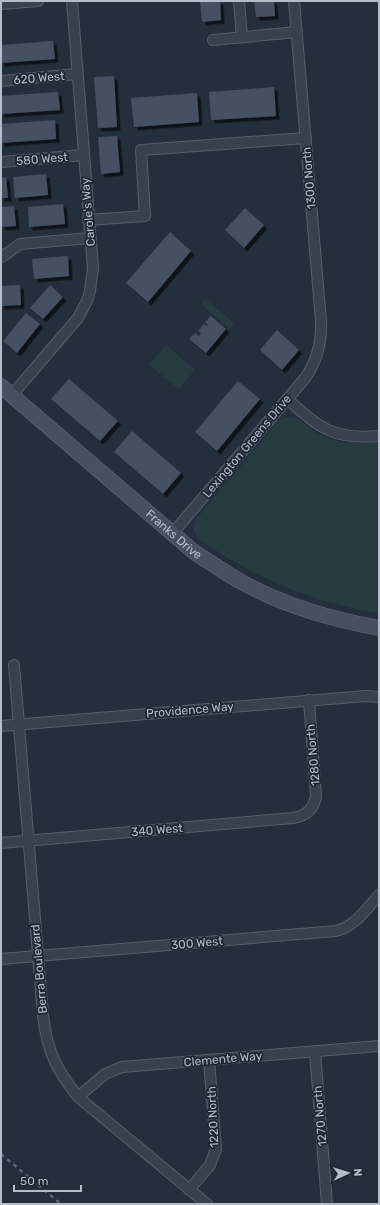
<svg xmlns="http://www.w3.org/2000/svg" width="380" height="1205" font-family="Rubik,sans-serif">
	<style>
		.green { fill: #263c3f }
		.building { fill: #455162; filter: url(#shadow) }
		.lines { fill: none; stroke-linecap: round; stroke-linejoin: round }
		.street-casing { stroke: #565f6c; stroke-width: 12 }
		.secondary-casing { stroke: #565f6c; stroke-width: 16 }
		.street { stroke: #38414e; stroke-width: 10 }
		.secondary { stroke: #465061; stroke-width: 14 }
		.rail { stroke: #5a6575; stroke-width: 2.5; stroke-dasharray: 4 4; stroke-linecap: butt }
		.labels { text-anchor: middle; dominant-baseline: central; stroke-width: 3.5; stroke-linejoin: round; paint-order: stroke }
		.street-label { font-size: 12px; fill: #b4bcc9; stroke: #1d2633 }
	</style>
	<defs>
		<filter id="shadow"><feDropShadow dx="3.5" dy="3.5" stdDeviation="0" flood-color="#0009"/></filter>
	</defs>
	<rect width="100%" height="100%" fill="#242f3e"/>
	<path class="green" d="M205,299L234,323L230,329L201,304Z
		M166,345L195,370L179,389L149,365Z
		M291,417C300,418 305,425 312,430C332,443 356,446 379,443V613C321,604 266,583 217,551C209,546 197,541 194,531C193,527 195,523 196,519L278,421L283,418Z"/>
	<path class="building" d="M200,1H220L221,20L202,22Z
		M254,1H274L275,16L256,17Z
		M53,41L55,59L1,63V45Z
		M114,76L117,127L98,128L94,77Z
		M274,87L276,116L211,120L209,92Z
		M58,92L60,110L1,114V96Z
		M197,93L199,122L134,127L131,98Z
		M55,120L56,139L1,143V124Z
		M117,136L120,172L101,174L98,137Z
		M46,174L48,195L15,198L13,177Z
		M6,177L8,198H1V178Z
		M63,204L65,224L29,227L28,207Z
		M14,206L16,226L1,227V207Z
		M245,208L264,225L244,248L225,230Z
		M170,232L191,251L148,302L126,283Z
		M68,256L69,276L34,279L32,259Z
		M20,285L21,305L1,306V286Z
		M50,285L63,297L43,319L30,308Z
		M26,313L40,324L17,353L3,341Z
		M211,316L226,329L206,353L189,339L195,333L199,336L201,333L198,331L204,324L207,326L208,325L205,322Z
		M277,330L299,350L282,370L260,350Z
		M69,379L118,421L100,441L51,399Z
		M238,381L260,399L217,451L195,432Z
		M132,431L181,473L163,494L114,452Z"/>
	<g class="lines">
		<defs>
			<path id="street" d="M239,1L242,37
				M1,4L38,1
				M213,40L297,32
				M1,81L77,74
				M1,162L84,155
				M88,220L145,216L141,150L306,138
				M2,257L20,244L90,238
				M12,395L78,318L87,301L90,291L93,268L72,1
				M287,399C320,428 333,440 379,436
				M172,534L306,377C317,360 322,341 321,321L294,1
				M14,665L43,1015C47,1051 56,1069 78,1097L207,1204
				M1,726L366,696L379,697
				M1,843L293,818C306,816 314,809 316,796L309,700
				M1,959L336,931C356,926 366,909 379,895
				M315,1052L327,1204
				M78,1097L105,1074L122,1067L379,1046
				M189,1190L210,1165L216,1149L209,1060"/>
			<g id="secondary">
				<path id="s1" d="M1,386L194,552C208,561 223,571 238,580C281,605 330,619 379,628"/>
			</g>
		</defs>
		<use href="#street" class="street-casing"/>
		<use href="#secondary" class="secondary-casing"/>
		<use href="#street" class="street"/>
		<use href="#secondary" class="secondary"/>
		<path class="rail" d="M1,1154L61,1204"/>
	</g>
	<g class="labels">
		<g class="street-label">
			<text transform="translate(39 78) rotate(-5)">620 West</text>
			<text transform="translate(42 159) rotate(-5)">580 West</text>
			<text transform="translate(309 178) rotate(-95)">1300 North</text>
			<text transform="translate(88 212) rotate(-95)">Carole's Way</text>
			<text transform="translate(247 446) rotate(-50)">Lexington Greens Drive</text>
			<text stroke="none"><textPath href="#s1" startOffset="228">Franks Drive</textPath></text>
			<text transform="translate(190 710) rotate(-5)">Providence Way</text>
			<text transform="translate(313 755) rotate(-95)">1280 North</text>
			<text transform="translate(157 830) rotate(-5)">340 West</text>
			<text transform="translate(197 943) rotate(-5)">300 West</text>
			<text transform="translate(39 969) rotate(-95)">Berra Boulevard</text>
			<text transform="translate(223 1059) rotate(-5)">Clemente Way</text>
			<text transform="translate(320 1116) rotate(-95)">1270 North</text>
			<text transform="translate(213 1117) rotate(-93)">1220 North</text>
		</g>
	</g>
	<rect width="380" height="1205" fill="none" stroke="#b4bcc9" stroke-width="4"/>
	<g transform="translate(348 1173) rotate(86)" stroke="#1d2633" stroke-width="3" paint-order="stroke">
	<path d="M0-3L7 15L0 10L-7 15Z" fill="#b4bcc9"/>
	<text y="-6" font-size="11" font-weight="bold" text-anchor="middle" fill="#b4bcc9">N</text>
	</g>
	<path d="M14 1185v6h67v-6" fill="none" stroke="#b4bcc9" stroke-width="2"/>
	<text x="20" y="1185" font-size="12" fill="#b4bcc9" stroke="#1d2633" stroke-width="3" paint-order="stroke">50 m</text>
</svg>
